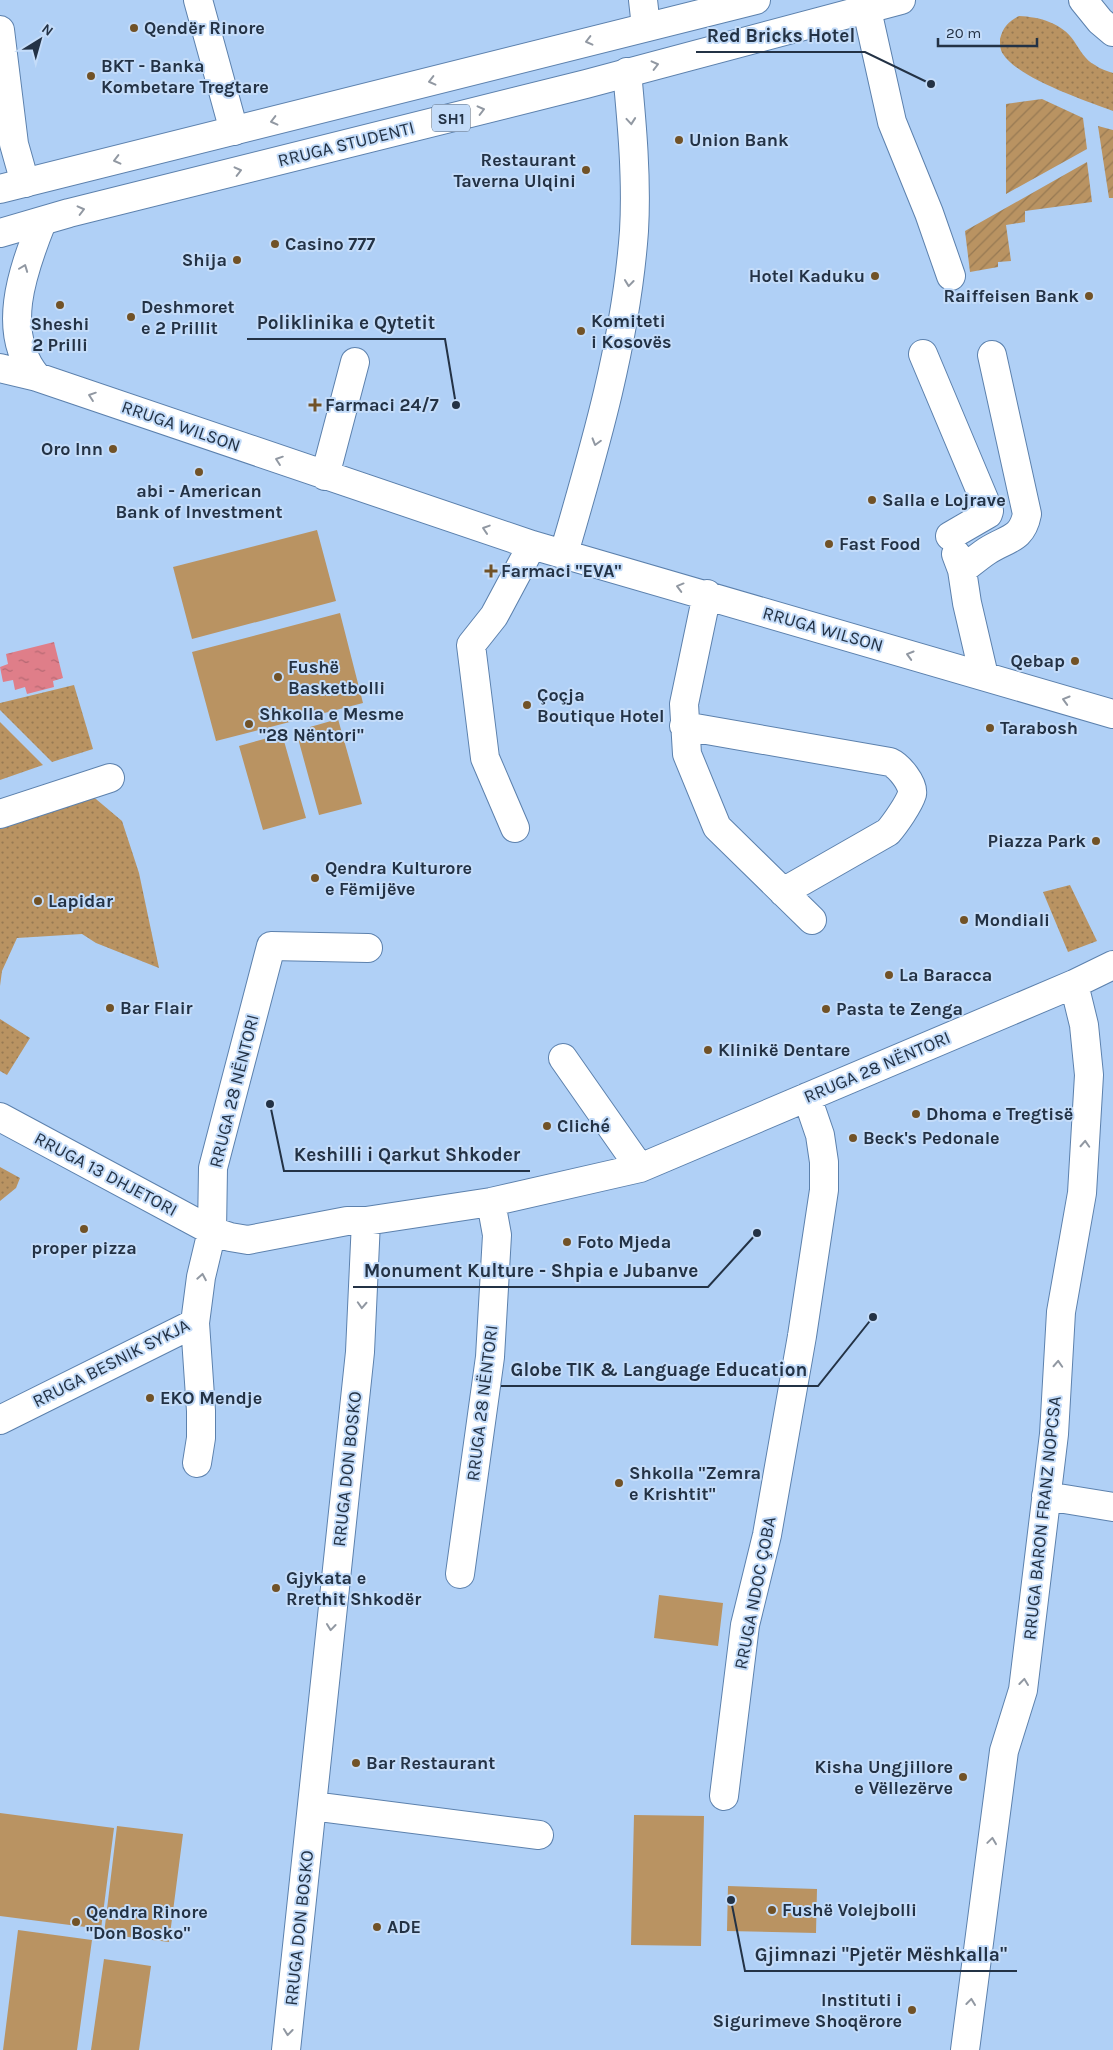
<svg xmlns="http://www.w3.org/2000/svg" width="1113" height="2050" font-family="Karla,sans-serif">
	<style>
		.grass { fill: url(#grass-dots) }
		.garden { fill: url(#garden-furrows) }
		.pitch { fill: #b99362 }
		.water { fill: url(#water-ripples) }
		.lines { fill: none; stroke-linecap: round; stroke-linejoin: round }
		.minor-casing { stroke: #5c81ad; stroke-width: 30 }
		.major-casing { stroke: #5c81ad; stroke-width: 30 }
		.minor { stroke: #fff; stroke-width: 28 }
		.major { stroke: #fff; stroke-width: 28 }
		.oneway { stroke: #9198a2 }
		.poi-dot { fill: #715227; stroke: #c4dcf9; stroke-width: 2 }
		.labels { text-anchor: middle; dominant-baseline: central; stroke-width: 4; stroke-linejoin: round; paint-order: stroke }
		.shield { fill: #c4dcf9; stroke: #53657b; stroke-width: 1 }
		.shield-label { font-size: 16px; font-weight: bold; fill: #233245 }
		.poi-label { font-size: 18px; font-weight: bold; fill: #233245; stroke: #c4dcf9; text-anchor: start }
		.street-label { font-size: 18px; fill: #233245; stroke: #c4dcf9 }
		.leader { fill: none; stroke: #233245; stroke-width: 2 }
		.callout-dot { fill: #233245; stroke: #c4dcf9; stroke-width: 2 }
		.callout-label { font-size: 19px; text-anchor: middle; font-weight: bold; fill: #233245; stroke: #c4dcf9; stroke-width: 4; stroke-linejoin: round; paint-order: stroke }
	</style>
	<defs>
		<pattern id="grass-dots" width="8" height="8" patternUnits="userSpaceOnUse" patternTransform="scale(1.25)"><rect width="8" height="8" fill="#b99362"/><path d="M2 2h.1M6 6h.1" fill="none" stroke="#967953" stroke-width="1.8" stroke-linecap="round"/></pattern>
		<pattern id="garden-furrows" width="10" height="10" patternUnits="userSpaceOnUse" patternTransform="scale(1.25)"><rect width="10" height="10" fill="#b99362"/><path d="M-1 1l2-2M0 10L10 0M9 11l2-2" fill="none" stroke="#967953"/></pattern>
		<pattern id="water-ripples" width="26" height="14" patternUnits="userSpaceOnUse" patternTransform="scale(1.25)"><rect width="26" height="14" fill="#df7e89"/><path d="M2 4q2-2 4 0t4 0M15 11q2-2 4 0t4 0" fill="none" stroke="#b46872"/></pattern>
	</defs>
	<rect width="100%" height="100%" fill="#b0d0f6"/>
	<path class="grass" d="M1019,16C1040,17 1062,23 1074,41C1080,50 1085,60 1095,65C1100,69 1107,71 1113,73V111C1086,101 1018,78 1003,54C1000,50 1000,44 1000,39C1003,27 1009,21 1019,16Z
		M74,685L93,749L52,762L0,710V703Z
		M0,722L43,765L0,780Z
		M90,794L122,821L139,873L159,968L96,943L82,934L17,938L2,971L0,986V829L58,810L68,802Z
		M1070,885L1097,941L1068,952L1043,892Z
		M0,1019L30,1038L7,1075L0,1071Z
		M0,1167L20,1178L16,1188L0,1201Z"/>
	<path class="garden" d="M1042,99L1083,118L1087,149L1006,194V104Z
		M1098,126L1113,130V198H1109Z
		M1087,162L1092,202L1025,211V222L1006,225L1011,261L998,262V267L970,272L965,231Z"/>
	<path class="pitch" d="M317,530L336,601L192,639L173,567Z
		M340,613L363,703L216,741L192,652Z
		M338,719L362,804L319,815L296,731Z
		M282,734L306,818L263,830L239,746Z
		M659,1595L723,1603L718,1646L654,1638Z
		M0,1813L114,1828L101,1929L0,1916Z
		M634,1815L704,1816L701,1946L631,1945Z
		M117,1826L183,1834L169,1942L104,1934Z
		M728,1886L817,1889L816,1933L727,1931Z
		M18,1930L92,1940L77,2050H3Z
		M104,1959L151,1966L139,2050H91Z"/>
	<path class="water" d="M54,642L63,678L53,681L54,687L27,694L25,687L15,690L13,680L3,682L0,667L8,664L6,654Z"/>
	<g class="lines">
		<defs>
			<path id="minor" d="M198,0L234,131
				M643,0L646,27
				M1083,0L1100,21L1113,32
				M867,10L892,122L929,213L951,276
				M0,30L14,144L25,183
				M923,354L989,511L988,514L950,536
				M0,368L37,377L532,545L1113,714
				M37,377C0,333 22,272 42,222
				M325,476L355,362
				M564,553C595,447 626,342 634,231C637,179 632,124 627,72
				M956,554L962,570L967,603L984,676
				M962,570C970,564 978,557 987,551C1007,538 1022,540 1027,514L992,355
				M707,594L684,704L687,754L717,827L812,920
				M684,726L890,762C899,766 914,784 912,794C909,804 895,824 888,832L783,892
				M0,814L110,778
				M515,828L485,758L471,645L494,616L532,545
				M563,1058L640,1168
				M0,1117L212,1231L230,1237L248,1240L347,1221H366L491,1202L640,1168L1074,984L1113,965
				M0,1420L195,1323
				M197,1463L201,1438V1411L195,1323L201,1277L212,1231L213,1168L271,946L368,948
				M1046,1496L1113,1507
				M460,1574L490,1357L497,1235L491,1202
				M724,1796L745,1625L767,1535L802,1336L824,1190V1162L820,1135L807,1097
				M312,1806L539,1835
				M286,2050L360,1352L366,1221
				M965,2050L1004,1751L1023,1690L1054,1434L1061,1312L1082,1193L1089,1075L1084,1025L1074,984"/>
			<path id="major" d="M0,189L756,0
				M0,233L69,213L586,84L901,0"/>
		</defs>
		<use href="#minor" class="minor-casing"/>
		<use href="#major" class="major-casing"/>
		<use href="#minor" class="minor"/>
		<use href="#major" class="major"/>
	</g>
	<defs><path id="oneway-chevron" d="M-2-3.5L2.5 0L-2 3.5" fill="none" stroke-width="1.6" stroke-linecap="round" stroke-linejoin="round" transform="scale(1.25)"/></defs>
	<g class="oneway">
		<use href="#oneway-chevron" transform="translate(589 41) rotate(166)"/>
		<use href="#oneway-chevron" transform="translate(655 65) rotate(-14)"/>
		<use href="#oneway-chevron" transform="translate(432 81) rotate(166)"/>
		<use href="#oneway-chevron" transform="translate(481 110) rotate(-14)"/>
		<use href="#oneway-chevron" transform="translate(274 121) rotate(166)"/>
		<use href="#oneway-chevron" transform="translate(631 121) rotate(85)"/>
		<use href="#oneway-chevron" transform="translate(117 160) rotate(166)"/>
		<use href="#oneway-chevron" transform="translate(238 171) rotate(-14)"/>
		<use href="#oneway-chevron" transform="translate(81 210) rotate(-14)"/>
		<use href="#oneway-chevron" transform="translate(24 268) rotate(-69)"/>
		<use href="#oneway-chevron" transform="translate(629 283) rotate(96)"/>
		<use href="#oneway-chevron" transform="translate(92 396) rotate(-161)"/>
		<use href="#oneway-chevron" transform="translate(596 442) rotate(106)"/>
		<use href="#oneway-chevron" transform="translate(279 460) rotate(-161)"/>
		<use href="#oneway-chevron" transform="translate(486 529) rotate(-162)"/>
		<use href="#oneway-chevron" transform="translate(680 587) rotate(-165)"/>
		<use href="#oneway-chevron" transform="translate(910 655) rotate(-164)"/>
		<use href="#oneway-chevron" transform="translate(1066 700) rotate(-164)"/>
		<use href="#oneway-chevron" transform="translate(1085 1144) rotate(-87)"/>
		<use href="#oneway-chevron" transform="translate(202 1277) rotate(-80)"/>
		<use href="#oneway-chevron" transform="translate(362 1305) rotate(93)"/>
		<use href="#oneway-chevron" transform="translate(1058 1364) rotate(-87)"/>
		<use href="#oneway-chevron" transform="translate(331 1627) rotate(96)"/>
		<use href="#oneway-chevron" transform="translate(1024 1682) rotate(-83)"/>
		<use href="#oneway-chevron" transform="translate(992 1841) rotate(-82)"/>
		<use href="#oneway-chevron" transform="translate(971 2002) rotate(-83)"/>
		<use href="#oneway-chevron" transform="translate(288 2032) rotate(96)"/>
	</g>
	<g class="poi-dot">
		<circle cx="134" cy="28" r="5"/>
		<circle cx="91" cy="76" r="5"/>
		<circle cx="679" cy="140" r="5"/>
		<circle cx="586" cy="170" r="5"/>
		<circle cx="275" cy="244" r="5"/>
		<circle cx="237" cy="260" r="5"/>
		<circle cx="875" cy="276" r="5"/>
		<circle cx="1089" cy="296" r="5"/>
		<circle cx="60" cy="305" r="5"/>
		<circle cx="131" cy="317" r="5"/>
		<circle cx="581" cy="331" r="5"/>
		<path d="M312.5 397.5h5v5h5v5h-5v5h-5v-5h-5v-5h5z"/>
		<circle cx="113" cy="449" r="5"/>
		<circle cx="199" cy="472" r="5"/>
		<circle cx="872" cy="500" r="5"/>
		<circle cx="829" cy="544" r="5"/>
		<path d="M488.5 563.5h5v5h5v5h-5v5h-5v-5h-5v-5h5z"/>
		<circle cx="1075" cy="661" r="5"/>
		<circle cx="278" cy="677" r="5"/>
		<circle cx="527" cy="705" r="5"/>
		<circle cx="249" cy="724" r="5"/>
		<circle cx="990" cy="728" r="5"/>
		<circle cx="1096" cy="841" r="5"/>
		<circle cx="315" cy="878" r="5"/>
		<circle cx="38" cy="901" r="5"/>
		<circle cx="964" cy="920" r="5"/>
		<circle cx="889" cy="975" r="5"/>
		<circle cx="110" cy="1008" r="5"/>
		<circle cx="826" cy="1009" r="5"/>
		<circle cx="708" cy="1050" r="5"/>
		<circle cx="916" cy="1114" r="5"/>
		<circle cx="547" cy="1126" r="5"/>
		<circle cx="853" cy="1138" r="5"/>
		<circle cx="84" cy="1229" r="5"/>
		<circle cx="567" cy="1242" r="5"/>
		<circle cx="150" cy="1398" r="5"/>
		<circle cx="619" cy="1483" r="5"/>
		<circle cx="276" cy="1588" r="5"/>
		<circle cx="356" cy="1763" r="5"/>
		<circle cx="963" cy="1777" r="5"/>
		<circle cx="772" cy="1910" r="5"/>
		<circle cx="76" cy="1922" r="5"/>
		<circle cx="377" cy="1927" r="5"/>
		<circle cx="912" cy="2010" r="5"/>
	</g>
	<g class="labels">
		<rect class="shield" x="432" y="104.5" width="38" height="27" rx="4"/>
		<g class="shield-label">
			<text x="451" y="118">SH1</text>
		</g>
		<g class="poi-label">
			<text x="144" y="28">Qendër Rinore</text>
			<text x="101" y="66">BKT - Banka<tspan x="101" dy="21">Kombetare Tregtare</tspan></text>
			<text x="689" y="140">Union Bank</text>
			<text x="576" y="160" text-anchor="end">Restaurant<tspan x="576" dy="21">Taverna Ulqini</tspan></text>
			<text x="285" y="244">Casino 777</text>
			<text x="227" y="260" text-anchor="end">Shija</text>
			<text x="865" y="276" text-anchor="end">Hotel Kaduku</text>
			<text x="1079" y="296" text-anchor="end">Raiffeisen Bank</text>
			<text x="141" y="307">Deshmoret<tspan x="141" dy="21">e 2 Prillit</tspan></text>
			<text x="591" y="321">Komiteti<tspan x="591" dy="21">i Kosovës</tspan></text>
			<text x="60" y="324" text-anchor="middle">Sheshi<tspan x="60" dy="21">2 Prilli</tspan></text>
			<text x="325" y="405">Farmaci 24/7</text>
			<text x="103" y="449" text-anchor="end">Oro Inn</text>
			<text x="199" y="491" text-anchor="middle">abi - American<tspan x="199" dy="21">Bank of Investment</tspan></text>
			<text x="882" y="500">Salla e Lojrave</text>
			<text x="839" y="544">Fast Food</text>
			<text x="501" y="571">Farmaci "EVA"</text>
			<text x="1065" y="661" text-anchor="end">Qebap</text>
			<text x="288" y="667">Fushë<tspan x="288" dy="21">Basketbolli</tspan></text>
			<text x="537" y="695">Çoçja<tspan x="537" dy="21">Boutique Hotel</tspan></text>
			<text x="259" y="714">Shkolla e Mesme<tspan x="259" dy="21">"28 Nëntori"</tspan></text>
			<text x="1000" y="728">Tarabosh</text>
			<text x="1086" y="841" text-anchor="end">Piazza Park</text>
			<text x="325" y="868">Qendra Kulturore<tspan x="325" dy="21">e Fëmijëve</tspan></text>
			<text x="48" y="901">Lapidar</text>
			<text x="974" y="920">Mondiali</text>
			<text x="899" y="975">La Baracca</text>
			<text x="120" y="1008">Bar Flair</text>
			<text x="836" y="1009">Pasta te Zenga</text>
			<text x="718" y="1050">Klinikë Dentare</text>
			<text x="926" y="1114">Dhoma e Tregtisë</text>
			<text x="557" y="1126">Cliché</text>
			<text x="863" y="1138">Beck's Pedonale</text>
			<text x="577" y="1242">Foto Mjeda</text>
			<text x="84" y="1248" text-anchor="middle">proper pizza</text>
			<text x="160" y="1398">EKO Mendje</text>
			<text x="629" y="1473">Shkolla "Zemra<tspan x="629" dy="21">e Krishtit"</tspan></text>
			<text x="286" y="1578">Gjykata e<tspan x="286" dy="21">Rrethit Shkodër</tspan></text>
			<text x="366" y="1763">Bar Restaurant</text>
			<text x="953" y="1767" text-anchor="end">Kisha Ungjillore<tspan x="953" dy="21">e Vëllezërve</tspan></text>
			<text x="782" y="1910">Fushë Volejbolli</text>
			<text x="86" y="1912">Qendra Rinore<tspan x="86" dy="21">"Don Bosko"</tspan></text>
			<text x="387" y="1927">ADE</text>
			<text x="902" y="2000" text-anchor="end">Instituti i<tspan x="902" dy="21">Sigurimeve Shoqërore</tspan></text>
		</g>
		<g class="street-label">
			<text transform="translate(346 144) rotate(-14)">RRUGA STUDENTI</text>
			<text transform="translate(181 426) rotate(19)">RRUGA WILSON</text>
			<text transform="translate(823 629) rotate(16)">RRUGA WILSON</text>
			<text transform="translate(877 1067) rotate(-23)">RRUGA 28 NËNTORI</text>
			<text transform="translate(234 1091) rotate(-76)">RRUGA 28 NËNTORI</text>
			<text transform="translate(106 1174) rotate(28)">RRUGA 13 DHJETORI</text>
			<text transform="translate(111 1363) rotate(-27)">RRUGA BESNIK SYKJA</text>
			<text transform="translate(482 1403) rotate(-83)">RRUGA 28 NËNTORI</text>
			<text transform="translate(347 1469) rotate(-84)">RRUGA DON BOSKO</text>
			<text transform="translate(1042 1518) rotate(-84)">RRUGA BARON FRANZ NOPCSA</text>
			<text transform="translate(755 1593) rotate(-79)">RRUGA NDOC ÇOBA</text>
			<text transform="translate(299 1928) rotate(-84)">RRUGA DON BOSKO</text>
		</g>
	</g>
	<path class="leader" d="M931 84L865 52H696M456 405L445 339H247M270 1104L284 1171H530M757 1233L708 1287H353M873 1317L818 1386H501M731 1900L745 1971H1017"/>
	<g class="callout-dot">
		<circle cx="931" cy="84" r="5"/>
		<circle cx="456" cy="405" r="5"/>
		<circle cx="270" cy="1104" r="5"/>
		<circle cx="757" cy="1233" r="5"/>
		<circle cx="873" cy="1317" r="5"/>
		<circle cx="731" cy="1900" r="5"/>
	</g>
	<g class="callout-label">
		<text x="781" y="42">Red Bricks Hotel</text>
		<text x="346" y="329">Poliklinika e Qytetit</text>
		<text x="407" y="1161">Keshilli i Qarkut Shkoder</text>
		<text x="531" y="1277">Monument Kulture - Shpia e Jubanve</text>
		<text x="659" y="1376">Globe TIK &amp; Language Education</text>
		<text x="881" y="1961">Gjimnazi "Pjetër Mëshkalla"</text>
	</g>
	<g transform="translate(40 40) rotate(37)" stroke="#c4dcf9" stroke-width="4" paint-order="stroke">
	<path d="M0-4L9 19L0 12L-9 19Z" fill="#233245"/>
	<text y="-8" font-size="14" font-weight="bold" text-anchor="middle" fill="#233245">N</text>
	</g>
	<path d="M938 38v8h99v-8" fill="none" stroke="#233245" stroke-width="2.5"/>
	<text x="946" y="38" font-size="15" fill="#233245" stroke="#c4dcf9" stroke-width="4" paint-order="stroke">20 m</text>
</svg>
